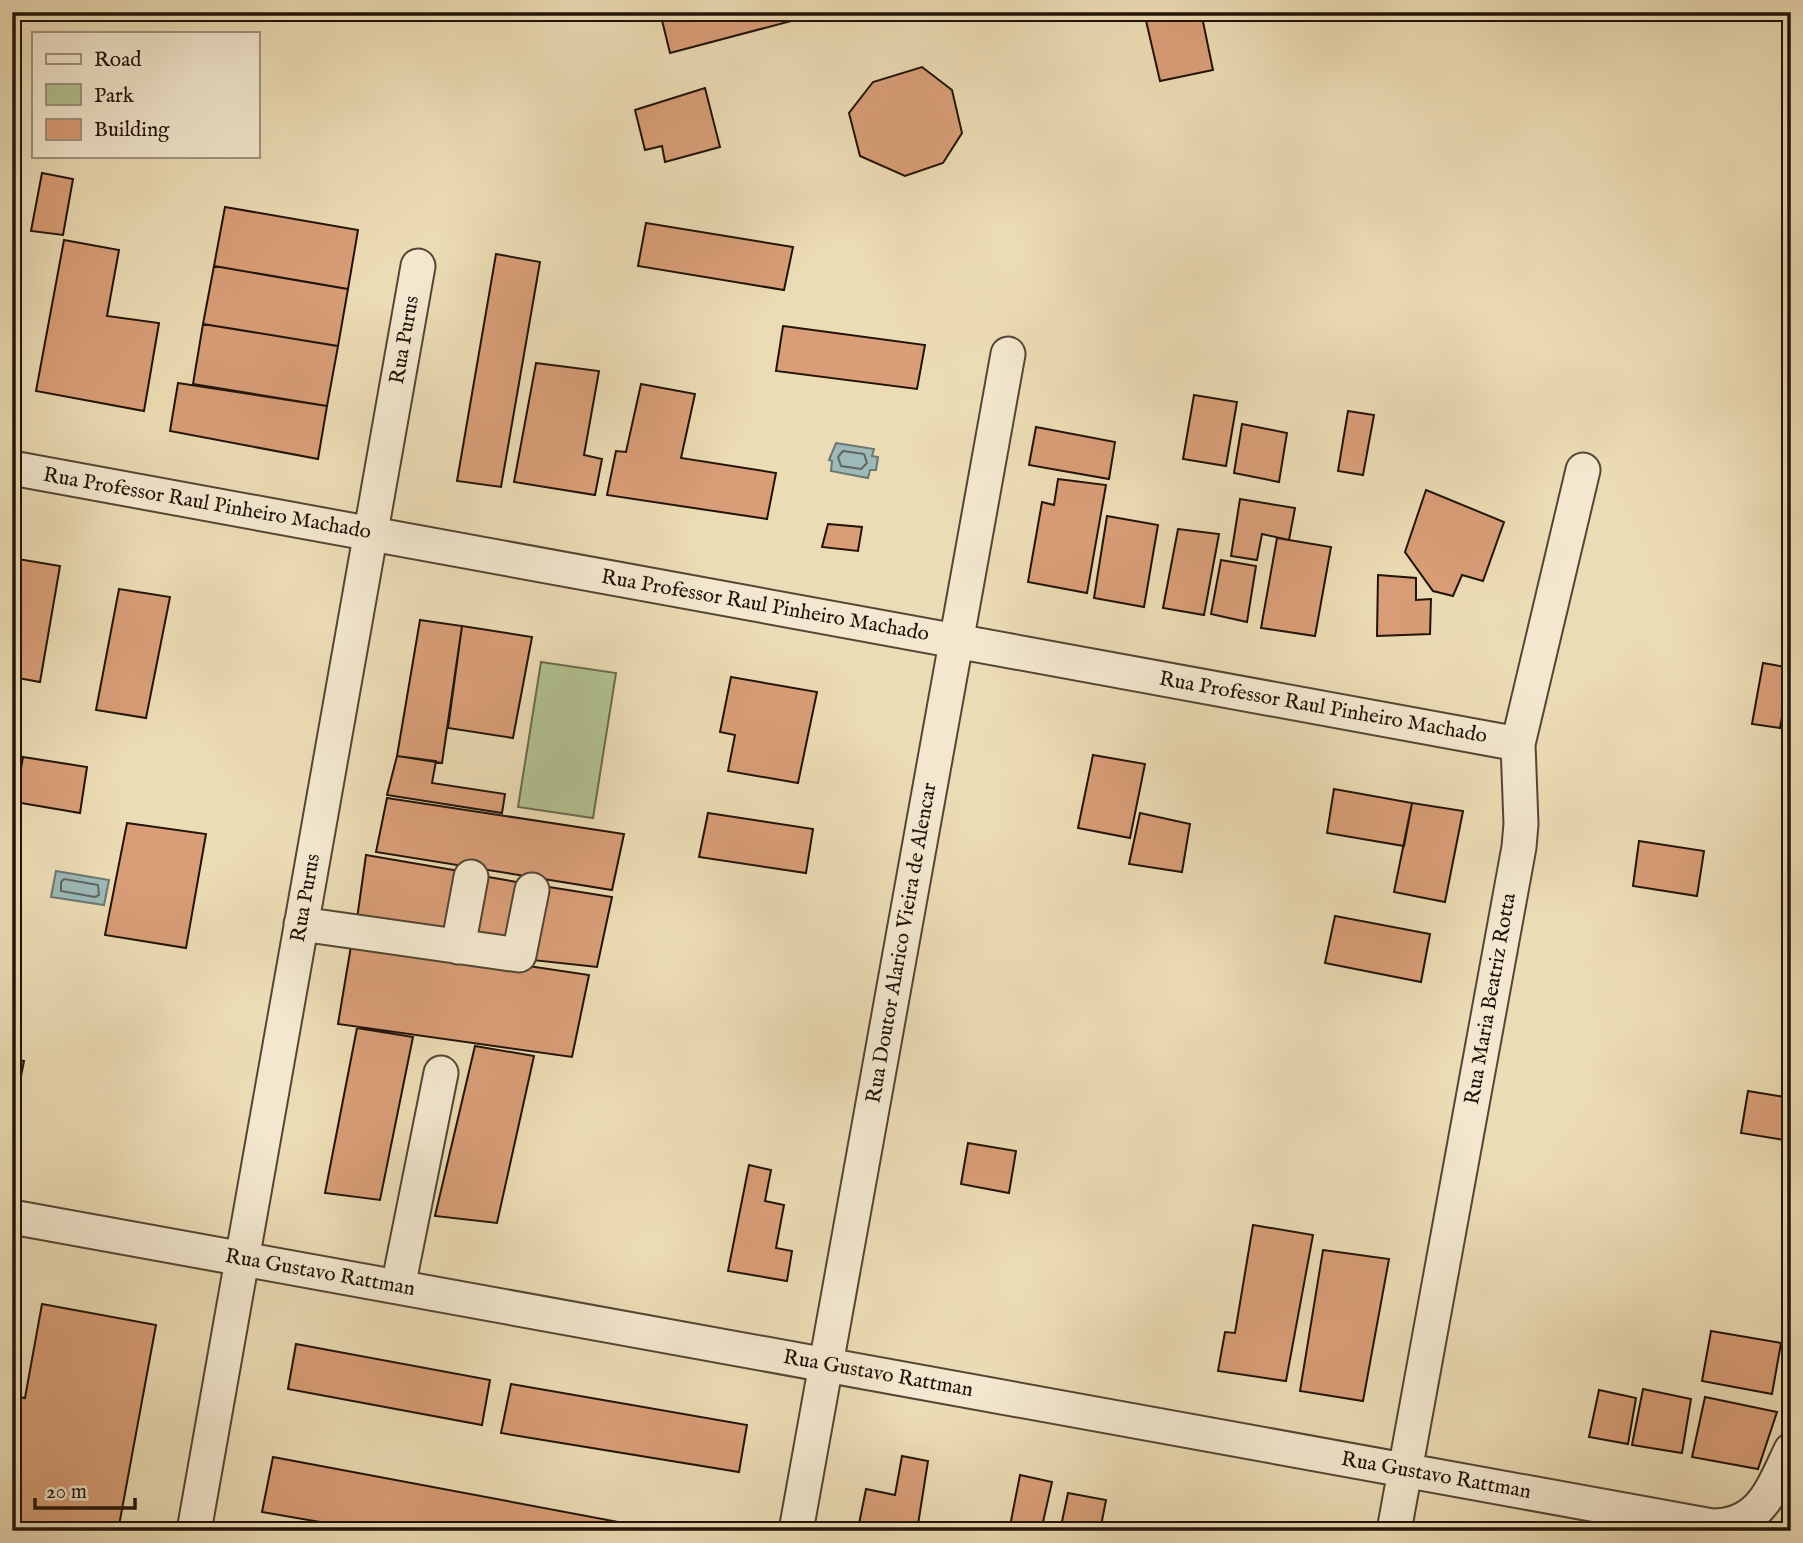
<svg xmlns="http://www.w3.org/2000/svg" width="1803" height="1543" font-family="'IM FELL English',serif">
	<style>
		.green { fill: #b2c292; stroke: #6a6a4e; stroke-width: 2 }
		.water { fill: #9db9b8; stroke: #6b7772; stroke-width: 2 }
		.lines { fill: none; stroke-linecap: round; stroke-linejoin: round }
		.shore { stroke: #5f6660; stroke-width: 2 }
		.building { fill: #d99e78; stroke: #211309; stroke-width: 2 }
		.minor-casing { stroke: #544534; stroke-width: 37 }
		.minor { stroke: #f3e8cf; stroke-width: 33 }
		.labels { text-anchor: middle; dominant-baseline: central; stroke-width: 5; stroke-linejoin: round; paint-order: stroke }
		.street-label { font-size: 21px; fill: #211309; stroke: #f3e8cf }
	</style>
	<rect width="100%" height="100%" fill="#ecdcb5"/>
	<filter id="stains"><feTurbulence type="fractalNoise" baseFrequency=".00286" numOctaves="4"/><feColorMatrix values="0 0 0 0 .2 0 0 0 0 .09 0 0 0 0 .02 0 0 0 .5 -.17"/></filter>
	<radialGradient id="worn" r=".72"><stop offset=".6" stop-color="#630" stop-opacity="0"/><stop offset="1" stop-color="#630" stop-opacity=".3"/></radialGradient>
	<path class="green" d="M541,662L616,673L593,818L518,807Z"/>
	<path class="water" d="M836,443L874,449L872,456L878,457L876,470H870L868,478L831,471L832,461L829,460Z
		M56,871L109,880L104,905L51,897Z"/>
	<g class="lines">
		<path class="shore" d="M843,451L864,454L867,463L861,469L841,466L838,457Z
			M64,879L98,885L99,895L95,897L61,891V882Z"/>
	</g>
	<path class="building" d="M660,12H825L670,53Z
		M1144,12H1201L1213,70L1160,81Z
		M922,67L952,90L962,133L943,163L905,176L860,156L849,113L873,82Z
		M705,88L720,147L665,162L662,146L645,150L635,110Z
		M42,173L73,179L63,235L31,231Z
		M225,207L358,230L348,289L214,266Z
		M646,223L793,247L784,290L638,266Z
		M64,240L119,250L107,316L159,323L144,411L36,391Z
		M496,254L540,262L501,487L457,481Z
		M214,266L348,289L338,346L203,324Z
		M203,324L338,346L327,406L193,384Z
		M783,326L925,345L917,389L776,371Z
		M536,363L599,371L584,455L602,459L595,495L514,482Z
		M178,383L327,406L318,459L170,431Z
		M641,384L695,394L681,458L776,473L767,519L607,495L616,451L626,452Z
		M1194,395L1237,402L1226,466L1183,459Z
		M1348,411L1374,415L1363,475L1338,471Z
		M1242,424L1287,433L1279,482L1234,473Z
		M1036,427L1115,442L1109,479L1029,465Z
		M1058,479L1106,485L1087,593L1028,582L1042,502L1054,505Z
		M1426,490L1504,522L1483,581L1462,575L1453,596L1433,591L1405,552Z
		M1240,499L1295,508L1289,540L1262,534L1257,560L1231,556Z
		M1107,516L1158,525L1144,607L1094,598Z
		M828,524L862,527L858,551L822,547Z
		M1178,529L1219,534L1204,615L1163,608Z
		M1277,538L1331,547L1315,636L1261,628Z
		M12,558L60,566L40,682L12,677Z
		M1221,560L1256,566L1247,622L1211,614Z
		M1378,575L1416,578V600L1431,599L1430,634L1377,636Z
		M119,589L170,597L146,718L96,710Z
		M420,620L462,626L442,763L397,756Z
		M462,626L532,637L513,738L448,728Z
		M1763,663L1791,668L1780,728L1752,724Z
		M731,677L817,692L798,783L728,771L735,735L720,732Z
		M1093,755L1145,764L1130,838L1078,828Z
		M397,756L436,761L432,783L505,794L502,813L387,795Z
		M23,757L87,767L80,813L15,802Z
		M1334,789L1412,803L1404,846L1327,833Z
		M387,798L624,834L612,890L376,852Z
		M1412,803L1463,811L1445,902L1394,892Z
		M708,813L813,829L806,873L699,857Z
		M1140,813L1190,824L1182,872L1129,864Z
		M127,823L206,834L186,948L105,935Z
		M1639,841L1704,851L1697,896L1633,886Z
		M366,855L465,872L451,939L356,926Z
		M477,875L523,883L512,943L467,935Z
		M549,887L612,897L597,967L532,960Z
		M1335,916L1430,934L1421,982L1325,963Z
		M352,940L589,975L572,1057L338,1024Z
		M357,1028L413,1037L380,1200L325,1193Z
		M475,1046L534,1056L497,1223L435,1216Z
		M12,1059L24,1061L12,1121Z
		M1748,1091L1791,1098V1141L1741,1133Z
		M968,1143L1016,1151L1009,1193L961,1184Z
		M749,1165L771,1170L765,1201L784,1205L776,1248L792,1251L787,1281L728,1271Z
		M1253,1225L1313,1235L1286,1381L1218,1371L1225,1332L1235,1333Z
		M1323,1250L1389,1259L1363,1401L1300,1391Z
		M42,1304L156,1325L118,1531H12V1396L25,1398Z
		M1711,1331L1781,1343L1772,1394L1702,1381Z
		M296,1344L490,1380L482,1425L288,1389Z
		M511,1384L747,1425L739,1472L501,1433Z
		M1643,1389L1691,1399L1682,1453L1632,1445Z
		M1599,1390L1636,1398L1628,1444L1589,1437Z
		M1705,1397L1777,1412L1758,1469L1692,1457Z
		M902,1456L928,1461L917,1531L858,1529L866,1489L895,1495Z
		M273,1457L629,1524L628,1531H372L262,1512Z
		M1020,1475L1052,1482L1041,1531H1009Z
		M1068,1493L1106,1500L1100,1531H1060Z"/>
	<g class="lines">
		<defs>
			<path id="minor" d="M12,468L1518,744
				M301,924L519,955L532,890
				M458,947L471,877
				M12,1217L1712,1526C1761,1526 1772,1489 1791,1450
				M398,1287L441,1073
				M194,1531L418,266
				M796,1531L1008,354
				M1394,1531L1519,847L1521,824L1518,744L1583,470"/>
		</defs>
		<use href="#minor" class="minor-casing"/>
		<use href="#minor" class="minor"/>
	</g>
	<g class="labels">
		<g class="street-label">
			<text transform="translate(405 340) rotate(-80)">Rua Purus</text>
			<text transform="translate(207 504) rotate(10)">Rua Professor Raul Pinheiro Machado</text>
			<text transform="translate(765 606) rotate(10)">Rua Professor Raul Pinheiro Machado</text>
			<text transform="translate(1323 708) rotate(10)">Rua Professor Raul Pinheiro Machado</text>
			<text transform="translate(306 898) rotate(-80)">Rua Purus</text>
			<text transform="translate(902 943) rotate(-80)">Rua Doutor Alarico Vieira de Alencar</text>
			<text transform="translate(1491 999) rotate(-80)">Rua Maria Beatriz Rotta</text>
			<text transform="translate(320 1273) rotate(10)">Rua Gustavo Rattman</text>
			<text transform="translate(878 1374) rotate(10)">Rua Gustavo Rattman</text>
			<text transform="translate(1436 1476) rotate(10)">Rua Gustavo Rattman</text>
		</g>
	</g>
	<rect width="1803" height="1543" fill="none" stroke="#ecdcb5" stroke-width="42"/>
	<rect x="14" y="14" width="1775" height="1515" fill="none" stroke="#211309" stroke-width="3.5"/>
	<rect x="21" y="21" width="1761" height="1501" fill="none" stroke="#211309" stroke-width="2"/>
	<rect x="32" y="32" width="228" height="126" fill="#f3e8cf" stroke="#9f9380" stroke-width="2"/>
	<rect x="46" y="54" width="35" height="10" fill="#f3e8cf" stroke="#9f9380" stroke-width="2"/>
	<text x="94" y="66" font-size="21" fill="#211309">Road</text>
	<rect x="46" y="84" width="35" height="21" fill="#b2c292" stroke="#9f9380" stroke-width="2"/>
	<text x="94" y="102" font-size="21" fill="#211309">Park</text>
	<rect x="46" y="119" width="35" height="21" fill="#d99e78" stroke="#9f9380" stroke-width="2"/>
	<text x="94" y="136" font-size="21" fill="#211309">Building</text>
	<path d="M35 1498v10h100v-10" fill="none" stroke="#211309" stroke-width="3.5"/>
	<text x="46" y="1498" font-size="21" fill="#211309" stroke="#f3e8cf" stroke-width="5" paint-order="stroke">20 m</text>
	<rect width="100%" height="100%" filter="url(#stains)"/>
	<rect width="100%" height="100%" fill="url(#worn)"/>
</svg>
